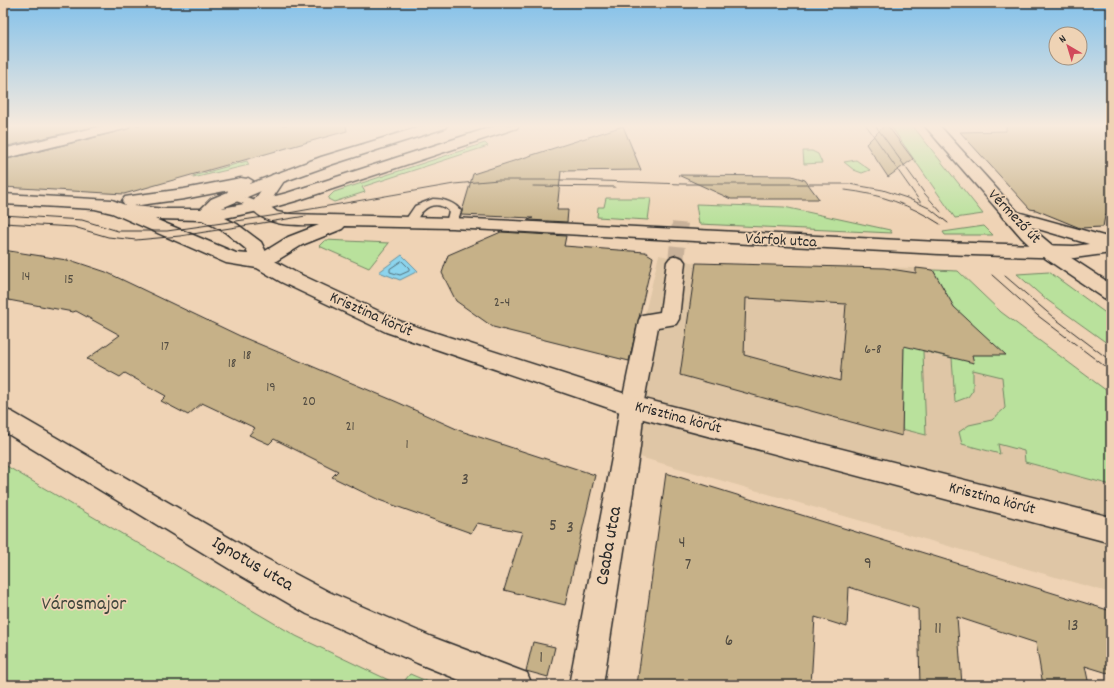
<svg xmlns="http://www.w3.org/2000/svg" width="1114" height="688" font-family="Dekko,sans-serif">
	<style>
		.built { fill: #dfc6a6 }
		.green { fill: #b9e19c; stroke: #728664 }
		.water { fill: #8cd4ed; stroke: #65909f }
		.lines { fill: none; stroke-linecap: round; stroke-linejoin: round }
		.shore { stroke: #526f79; stroke-width: 1 }
		.building { fill: #c6b188; stroke: #2b2b2b; fill-rule: evenodd }
		.pedestrian-tunnel { stroke: #c8b199; stroke-width: 16; stroke-dasharray: 16 8; stroke-linecap: butt }
		.service-casing { stroke: #2b2b2b; stroke-width: 3 }
		.pedestrian-casing { stroke: #2b2b2b; stroke-width: 3 }
		.minor-casing { stroke: #2b2b2b; stroke-width: 3 }
		.secondary-casing { stroke: #2b2b2b; stroke-width: 3 }
		.service { fill: #efd3b5; fill-rule: evenodd }
		.pedestrian { fill: #efd3b5; fill-rule: evenodd }
		.minor { fill: #efd3b5; fill-rule: evenodd }
		.secondary { fill: #efd3b5; fill-rule: evenodd }
		.tram { stroke: #2b2b2b; stroke-width: 1 }
		.labels { text-anchor: middle; dominant-baseline: central; stroke-width: 3.5; stroke-linejoin: round; paint-order: stroke }
		.number-label { font-size: 14px; fill: #524c42 }
		.street-label { font-size: 16px; fill: #2b2b2b; stroke: #efd3b5 }
		.near-number-label { font-size: 17px; fill: #524c42 }
		.near-street-label { font-size: 19px; fill: #2b2b2b; stroke: #efd3b5 }
		.near-park-label { font-size: 19px; fill: #40463c; stroke: #efd3b5 }
	</style>
	<rect width="100%" height="100%" fill="#efd3b5"/>
	<filter id="ink" filterUnits="userSpaceOnUse"><feTurbulence type="fractalNoise" baseFrequency=".025" numOctaves="2"/><feDisplacementMap in="SourceGraphic" scale="8" xChannelSelector="R" yChannelSelector="G"/><feConvolveMatrix kernelMatrix="1 2 1 2 8 2 1 2 1" color-interpolation-filters="sRGB"/></filter>
	<g filter="url(#ink)">
		<path class="built" d="M659,255L696,263L915,268L933,270L956,296L1111,416V593L612,449Z"/>
		<path class="green" d="M890,125H912L983,214L955,218Z
			M485,143L488,146L362,187L365,192L334,202L328,199L329,197L334,192Z
			M803,151H812L818,154L822,163L804,164Z
			M856,160L870,170L862,173L854,170L844,162Z
			M247,161L249,165L193,178V176Z
			M606,198H651L648,220L597,217L598,207H604Z
			M696,204L784,207L890,230L892,233L699,224Z
			M984,226L993,235H945L943,232Z
			M325,240L389,243L369,268L319,246Z
			M933,270L958,271L1001,312L1111,394V485L1025,462L1024,451L998,444L1000,454L962,444L959,432L969,425L992,420L1005,408L1002,377L973,370V390L968,397L955,402L952,358L923,351L926,435L902,429L904,303L953,307Z
			M1049,272L1111,317V346L1043,297L1017,274Z
			M3,464L296,636L399,685H3Z
			M410,674L436,685H401Z"/>
		<path class="water" d="M402,255L418,271L400,280L379,272Z"/>
		<g class="lines">
			<path class="shore" d="M402,261L409,268V271L400,275L390,272V269Z"/>
		</g>
		<path class="building" d="M3,125H102L3,147Z
			M131,125H346L347,131L124,194L3,187V160L128,129Z
			M885,125H887L913,159L888,177L866,144Z
			M1006,125H1111V212L1105,216L1103,227L1080,228L1036,210L1030,209L960,132L1006,131Z
			M623,126L641,170L561,171L557,210H568L567,222L528,220L533,218L461,215L473,174Z
			M678,175L792,176L805,180L819,199H731Z
			M501,232L566,236L564,246L645,252L653,257L629,361L493,327L456,301L442,273L448,255Z
			M3,250L73,261L106,272L240,336L397,402L461,431L595,475L565,605L504,590L522,532L477,523L471,533L379,500L332,477L338,471L274,439L269,444L249,435L255,428L202,403L188,415L161,401L166,396L125,373L120,377L87,359L120,335L76,311L73,312L3,299Z
			M696,263L884,268L916,273V268L933,270L954,307L1006,355H972L974,363L904,346L902,436L680,375ZM746,298L846,304L840,381L744,355Z
			M666,473L1111,611V674L1085,666L1089,685H1043L1036,643L957,617L962,685H920L918,609L849,587L847,627L815,617L811,685H637Z
			M533,642L555,647L548,677L526,671Z"/>
		<g class="lines">
			<path class="pedestrian-tunnel" d="M676,262L680,223"/>
			<defs>
				<path id="service" d="M248,178L253,181L237,192V194L263,204L265,206L263,208H255L228,198L227,196L228,189Z
					M433,199C444,199 454,202 461,211L456,225H448L446,223L449,211C442,204 431,203 423,211C419,214 417,220 414,224H406L404,222L415,206Z"/>
				<path id="pedestrian" d="M676,256L682,258L685,262L679,319L676,324L658,327L643,406L640,413L632,415L624,413L621,406L639,320L642,315L660,312L667,262L670,258Z"/>
				<path id="minor" d="M107,125H130L128,128L3,159V149Z
					M278,173L284,175L286,178L268,205L277,212L288,214L452,218L939,242L1074,246L1089,244L1004,219L1001,215L1004,211L1010,210L1111,238V253L1074,258L939,254L452,228L345,226L342,229L302,245L268,266L261,268L254,266L251,262L254,258L288,237L319,225C296,225 265,228 250,206L272,175Z
					M632,396L641,399L644,406L640,447L603,685H569L614,447L620,406L623,399Z
					M3,409L12,412L261,556L329,592L432,637L527,673L532,685H472L417,663L307,614L241,576L3,431Z"/>
				<path id="secondary" d="M426,125H447L445,128L333,164L277,184L222,208L249,203L287,193L498,125H519L517,128L299,200L264,210L225,218L237,224L261,242L269,258L295,272L402,322L632,396L1111,517V543L632,416L386,332L281,282L257,268L226,263L112,213L95,209L3,204V194L112,200L125,205L122,201L125,197L131,196L184,189L241,178L247,179L249,184L321,157ZM235,189L211,199L201,209H166L133,206L184,199ZM155,219L202,220L225,232L246,249L248,254L236,253Z
					M924,125H939L1034,230L1053,246L1111,284V300L1104,298L1039,254L1022,238Z"/>
			</defs>
			<use href="#service" class="service-casing"/>
			<use href="#pedestrian" class="pedestrian-casing"/>
			<use href="#minor" class="minor-casing"/>
			<use href="#secondary" class="secondary-casing"/>
			<use href="#service" class="service"/>
			<use href="#pedestrian" class="pedestrian"/>
			<use href="#minor" class="minor"/>
			<use href="#secondary" class="secondary"/>
			<path class="tram" d="M866,125L921,203
				M875,125L925,194L941,212
				M533,186L615,187
				M845,190C880,194 911,205 940,224
				M3,215L82,220L118,231H167L271,216L454,184L498,180H575L682,184H849L883,190L907,198L929,208L948,223
				M3,223L74,227L108,237L136,240L180,236L306,216
				M992,275L1037,315L1111,371
				M1005,276L1053,317L1111,361"/>
		</g>
	</g>
	<linearGradient id="sky" x2="0" y2="1"><stop stop-color="#83c1ea"/><stop offset="0.57" stop-color="#f8ebde"/><stop offset="1" stop-color="#f8ebde" stop-opacity="0"/></linearGradient>
	<rect width="1114" height="221" fill="url(#sky)"/>
	<g class="labels">
		<g class="number-label">
			<text x="26" y="277">14</text>
			<text x="69" y="280">15</text>
			<text x="502" y="303">2-4</text>
			<text x="165" y="347">17</text>
			<text x="873" y="350">6-8</text>
			<text x="247" y="356">18</text>
			<text x="232" y="364">18</text>
			<text x="271" y="388">19</text>
			<text x="309" y="402">20</text>
			<text x="350" y="427">21</text>
			<text x="407" y="445">1</text>
		</g>
		<g class="street-label">
			<text transform="translate(1014 217) rotate(46)">Vérmező út</text>
			<text transform="translate(781 241) rotate(3)">Várfok utca</text>
			<text transform="translate(371 315) rotate(24)">Krisztina körút</text>
			<text transform="translate(678 418) rotate(15)">Krisztina körút</text>
			<text transform="translate(992 499) rotate(15)">Krisztina körút</text>
		</g>
		<g class="near-number-label">
			<text x="465" y="481">3</text>
			<text x="553" y="527">5</text>
			<text x="570" y="529">3</text>
			<text x="682" y="544">4</text>
			<text x="868" y="565">9</text>
			<text x="688" y="566">7</text>
			<text x="1073" y="627">13</text>
			<text x="938" y="630">11</text>
			<text x="729" y="642">6</text>
			<text x="541" y="659">1</text>
		</g>
		<g class="near-street-label">
			<text transform="translate(610 546) rotate(-80)">Csaba utca</text>
			<text transform="translate(252 565) rotate(30)">Ignotus utca</text>
		</g>
		<g class="near-park-label">
			<text x="84" y="605">Városmajor</text>
		</g>
	</g>
	<rect width="1114" height="688" fill="none" stroke="#efd3b5" stroke-width="16"/>
	<rect x="8" y="8" width="1098" height="672" fill="none" stroke="#2b2b2b" stroke-width="1.5" filter="url(#ink)"/>
	<g transform="translate(1068 46) rotate(322)"><circle r="19" fill="#efd3b5" stroke="#a1907e"/>
	<path d="M0-3L7 15L0 10L-7 15Z" fill="#d1495b"/>
	<text y="-6" font-size="11" font-weight="bold" text-anchor="middle" fill="#2b2b2b">N</text>
	</g>
</svg>
